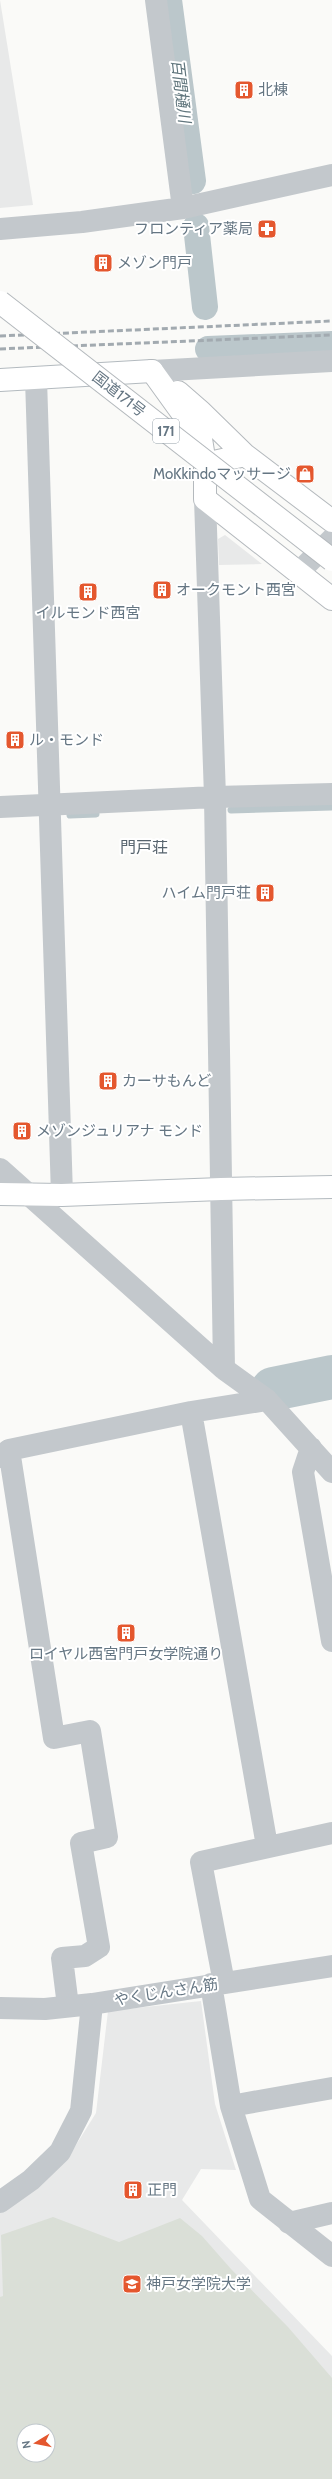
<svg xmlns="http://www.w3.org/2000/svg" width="332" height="2479" font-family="Cabin,'Noto Sans JP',sans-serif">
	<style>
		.built { fill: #e8e9e9; fill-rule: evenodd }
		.green { fill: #dadfd7; fill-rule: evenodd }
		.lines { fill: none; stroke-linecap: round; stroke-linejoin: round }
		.stream { stroke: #bbc7cb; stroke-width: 7 }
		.canal { stroke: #bbc7cb; stroke-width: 26 }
		.river { stroke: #bbc7cb; stroke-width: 44 }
		.secondary-casing { stroke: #b3babf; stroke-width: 24 }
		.highway-casing { stroke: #b4b9bd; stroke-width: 24 }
		.street { stroke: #c3c8cc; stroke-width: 22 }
		.secondary { stroke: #fff; stroke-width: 22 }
		.highway { stroke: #fff; stroke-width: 22 }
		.rail { stroke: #a2aab0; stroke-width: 3; stroke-dasharray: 6 3; stroke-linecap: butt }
		.highway-bridge-casing { stroke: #b4b9bd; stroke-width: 24; stroke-linecap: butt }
		.highway-bridge { stroke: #fff; stroke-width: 22 }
		.labels { text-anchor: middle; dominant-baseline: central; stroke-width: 4; stroke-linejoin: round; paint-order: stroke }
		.shield { fill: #fff; stroke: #939fa8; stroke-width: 1 }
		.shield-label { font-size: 14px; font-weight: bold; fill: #657683 }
		.poi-label { font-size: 15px; fill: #657683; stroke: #fff; text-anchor: start }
		.street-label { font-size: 15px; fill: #657683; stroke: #fff }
		.water-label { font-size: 16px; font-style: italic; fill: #60757c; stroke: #fff }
		.neighbourhood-label { font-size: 16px; fill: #57646e; stroke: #fff }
	</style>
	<rect width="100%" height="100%" fill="#fafaf8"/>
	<path class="built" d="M0,0L33,205L0,208Z
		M225,535L262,564L219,565L218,539Z
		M201,2001L215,2104L236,2170L201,2169L182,2200L332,2356V2479H0V2213L66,2161L96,2113L108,2011ZM24,2431H48V2455H24Z"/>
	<path class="green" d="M53,2217L119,2242L180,2218L202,2236L231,2269L288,2327L332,2378V2479H0V2297L3,2296L1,2235ZM24,2431H48V2455H24Z"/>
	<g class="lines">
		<path class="stream" d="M231,810L332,807
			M70,815L96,814"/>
		<path class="canal" d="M169,0L193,181
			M196,226L205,307
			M208,349L332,344"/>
		<path class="river" d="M273,1389L332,1377"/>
		<defs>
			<path id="secondary" d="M0,380L152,371
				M0,1194L62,1195L221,1189L332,1187"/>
			<path id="highway" d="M152,371L201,439L205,464V499L332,599
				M178,392L201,412L245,455L332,521
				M205,464L245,455"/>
		</defs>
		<use href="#secondary" class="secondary-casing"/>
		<use href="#highway" class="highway-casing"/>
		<path class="street" d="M156,0L183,208
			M0,229L82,222L183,208L332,175
			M152,371L332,361
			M36,379L62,1195
			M205,499L215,797L224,1369
			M299,572L332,539
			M0,807L215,797L332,794
			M0,1169L224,1369L267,1400L332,1472
			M191,1412L267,1846
			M311,1448L303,1472L332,1641
			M9,1450L54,1738L90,1731L107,1837L81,1843L99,1947L85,1956L62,1958L68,2006
			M0,1457L9,1450L191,1412L267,1400
			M224,1983L201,1862L332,1833
			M211,1984L231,2106L260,2199L332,2256
			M0,2008L45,2009L92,2004L332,1966
			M231,2106L332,2088
			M0,2202L31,2180L60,2152L81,2111L92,2004
			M289,2223L332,2213"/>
		<use href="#secondary" class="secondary"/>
		<use href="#highway" class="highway"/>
		<path class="rail" d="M0,336L332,321
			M0,349L332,335"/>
		<defs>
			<path id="highway-bridge" d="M0,302L332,560"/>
		</defs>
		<use href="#highway-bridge" class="highway-bridge-casing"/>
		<use href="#highway-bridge" class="highway-bridge"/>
	</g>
	<defs>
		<symbol id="building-square" viewBox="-11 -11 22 22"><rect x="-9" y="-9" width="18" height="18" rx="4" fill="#e4572e" stroke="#fff"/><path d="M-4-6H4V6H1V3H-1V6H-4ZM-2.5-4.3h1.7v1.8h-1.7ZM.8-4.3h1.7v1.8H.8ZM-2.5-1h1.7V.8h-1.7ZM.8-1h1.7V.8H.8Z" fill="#fff"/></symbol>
		<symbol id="pharmacy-square" viewBox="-11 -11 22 22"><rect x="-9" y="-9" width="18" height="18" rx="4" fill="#e4572e" stroke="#fff"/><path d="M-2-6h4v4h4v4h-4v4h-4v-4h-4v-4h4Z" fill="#fff"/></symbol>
		<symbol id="shop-square" viewBox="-11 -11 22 22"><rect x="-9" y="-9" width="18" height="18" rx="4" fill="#e4572e" stroke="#fff"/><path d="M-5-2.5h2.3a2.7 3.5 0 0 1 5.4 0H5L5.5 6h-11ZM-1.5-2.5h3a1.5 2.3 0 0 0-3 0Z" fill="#fff"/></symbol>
		<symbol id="university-square" viewBox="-11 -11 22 22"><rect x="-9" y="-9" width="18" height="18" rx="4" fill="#e4572e" stroke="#fff"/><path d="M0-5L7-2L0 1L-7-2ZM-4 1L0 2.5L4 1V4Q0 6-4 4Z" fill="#fff"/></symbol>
	</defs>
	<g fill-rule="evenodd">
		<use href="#building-square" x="233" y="79" width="22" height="22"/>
		<use href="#pharmacy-square" x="256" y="218" width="22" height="22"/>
		<use href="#building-square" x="92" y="252" width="22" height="22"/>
		<use href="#shop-square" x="294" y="463" width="22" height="22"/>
		<use href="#building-square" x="151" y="579" width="22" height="22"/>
		<use href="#building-square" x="77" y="581" width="22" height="22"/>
		<use href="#building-square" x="4" y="729" width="22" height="22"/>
		<use href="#building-square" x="254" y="882" width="22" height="22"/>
		<use href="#building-square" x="97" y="1070" width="22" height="22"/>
		<use href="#building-square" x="11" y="1120" width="22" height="22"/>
		<use href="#building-square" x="115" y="1622" width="22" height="22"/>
		<use href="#building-square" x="122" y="2179" width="22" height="22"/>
		<use href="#university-square" x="121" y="2273" width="22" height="22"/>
	</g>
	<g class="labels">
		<rect class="shield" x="153" y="419" width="26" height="24" rx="3"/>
		<g class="shield-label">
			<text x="166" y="431">171</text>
		</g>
		<g class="poi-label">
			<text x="258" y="90">北棟</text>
			<text x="253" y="229" text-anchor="end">フロンティア薬局</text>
			<text x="117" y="263">メゾン門戸</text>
			<text x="291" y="474" text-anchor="end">MoKkindoマッサージ</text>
			<text x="176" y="590">オークモント西宮</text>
			<text x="88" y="613" text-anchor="middle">イルモンド西宮</text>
			<text x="29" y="740">ル・モンド</text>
			<text x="251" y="893" text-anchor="end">ハイム門戸荘</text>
			<text x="122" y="1081">カーサもんど</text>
			<text x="36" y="1131">メゾンジュリアナ モンド</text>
			<text x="126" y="1654" text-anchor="middle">ロイヤル西宮門戸女学院通り</text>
			<text x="147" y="2190">正門</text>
			<text x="146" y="2284">神戸女学院大学</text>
		</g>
		<g class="street-label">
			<text transform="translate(119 394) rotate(38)">国道171号</text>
			<text transform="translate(166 1992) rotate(-9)">やくじんさん筋</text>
		</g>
		<g class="water-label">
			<text transform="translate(181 91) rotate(83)">百間樋川</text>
		</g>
		<g class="neighbourhood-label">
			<text x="144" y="847">門戸荘</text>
		</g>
	</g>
	<g transform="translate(36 2443) rotate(260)"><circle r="19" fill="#ffffff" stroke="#c1c8cd"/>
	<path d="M0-3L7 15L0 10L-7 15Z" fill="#e4572e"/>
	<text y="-6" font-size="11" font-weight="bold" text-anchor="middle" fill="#657683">N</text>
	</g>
</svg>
